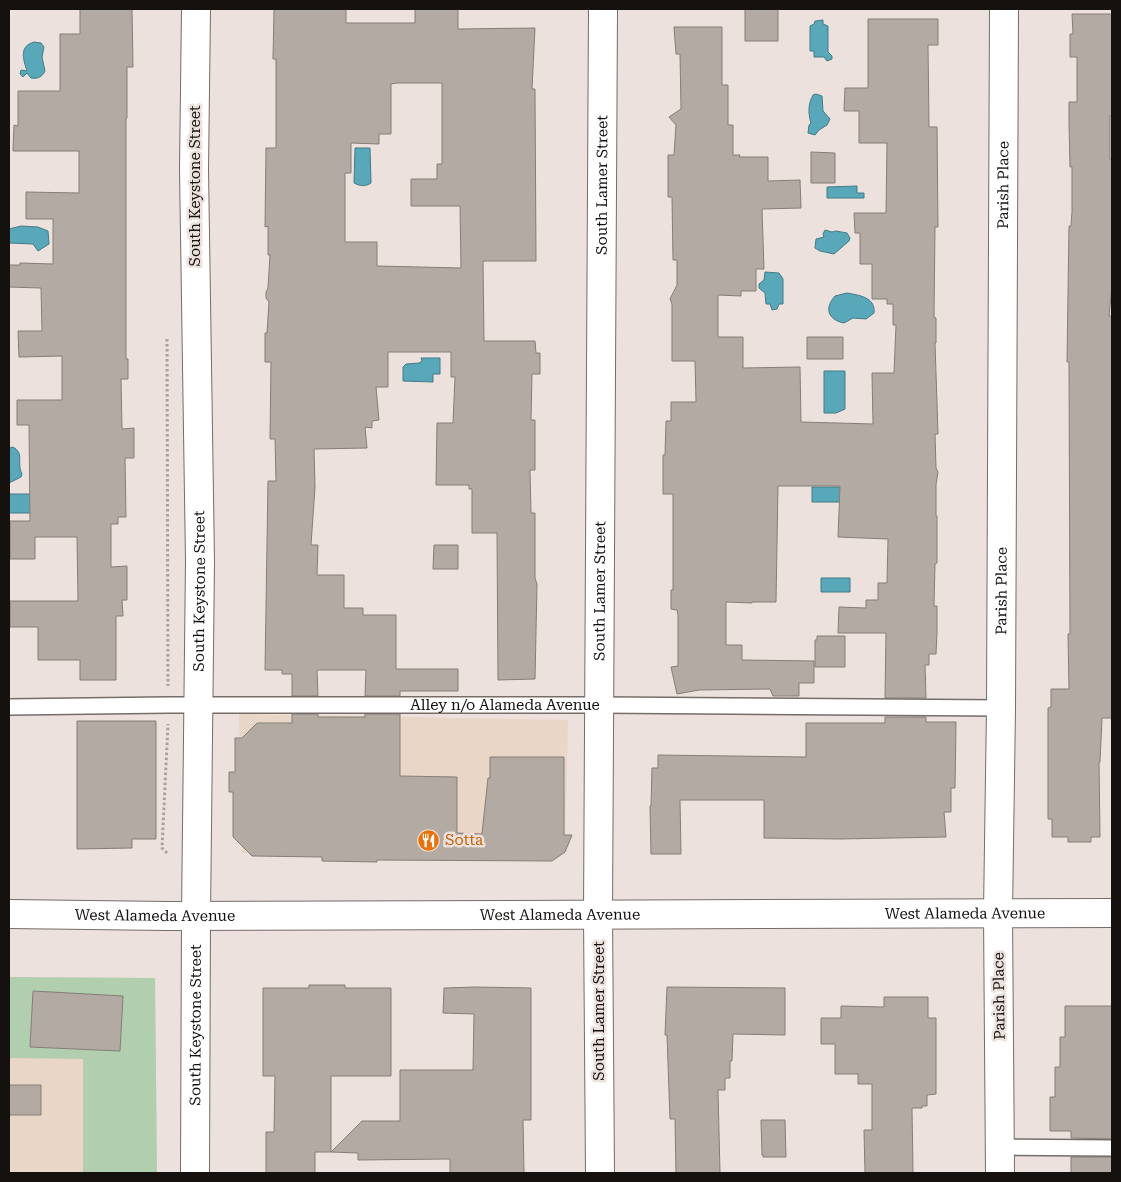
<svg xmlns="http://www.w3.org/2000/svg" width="1121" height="1182" font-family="'Roboto Serif',serif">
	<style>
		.commercial { fill: #e9d6c6 }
		.green { fill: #b1ceaf }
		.water { fill: #58a8ba; stroke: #447b87 }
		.building { fill: #b3aba3; stroke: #857e77; fill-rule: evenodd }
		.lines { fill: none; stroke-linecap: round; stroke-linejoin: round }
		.lane-casing { stroke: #766c68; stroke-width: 18 }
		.street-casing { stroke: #766c68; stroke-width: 30 }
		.secondary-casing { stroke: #766c68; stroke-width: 30 }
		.path { stroke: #a8a09c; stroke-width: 3; stroke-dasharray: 2.5 2.5; stroke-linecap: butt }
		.lane { stroke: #fff; stroke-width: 15 }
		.street { stroke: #fff; stroke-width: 28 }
		.secondary { stroke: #fff; stroke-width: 28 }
		.labels { text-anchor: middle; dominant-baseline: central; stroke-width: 5; stroke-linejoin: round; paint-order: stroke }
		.street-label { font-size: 15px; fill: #14110f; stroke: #ece1dc }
		.food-label { font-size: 15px; fill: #c56008; stroke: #ece1dc; text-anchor: start }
	</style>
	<rect width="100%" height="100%" fill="#ece1dc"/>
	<path class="commercial" d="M239,714L568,720L565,854L242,853Z
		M9,977L155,978L157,1173H9Z"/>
	<path class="green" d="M9,977L155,978L157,1173H83V1059L9,1058Z"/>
	<path class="water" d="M823,20V24L828,26V52L832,56V59L827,61L824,57H814V51H810V26L814,24L815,21Z
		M34,42L41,43L44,47L42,57L45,71C42,77 38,79 31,78L27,73L23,77L20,74L21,70L27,71C23,59 19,46 34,42Z
		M816,94L822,96L823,111L830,119L827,125L819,130L815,135L808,133L809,125L811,123C808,113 808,104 813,95Z
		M355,148H370L371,183C365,187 360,186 354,183Z
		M857,186V193H864V198H827V187Z
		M21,226L38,227L48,231L49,244L38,251L33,244L9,243V229Z
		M825,230L832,232L836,231L847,233L850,238L849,241L834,254L820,251L815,248L816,239L824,237L823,234Z
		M765,272L779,273L783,279V304H779L777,309L772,310L770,304H766L765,293L759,288V284L764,280Z
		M847,293C858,295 876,297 874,313L866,319L853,318L844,323C828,320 824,308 835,296Z
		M421,358H440V374H433V382L403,381V367L406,364L419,363L422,361Z
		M824,371H845V409L836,413H824Z
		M13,447C25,454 16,461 22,474L21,477L9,483V448Z
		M812,487H850V502H812Z
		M9,494H42V513H9Z
		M821,578H850V592H821Z"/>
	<path class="building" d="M80,9H132L133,67H127V118H126V359H128V379H121L122,429L134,428V458H125L126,517H118V524H111V567L127,566V600H122L123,616H116V680H80V660H38V627H10V601H78L77,537H35V559H10V521H30L29,425H17V400H62V356L19,357L18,331H42L41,288L9,287V265H20V263L53,264V219H26V192L79,193V151H13L14,125L18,126V91H60V34H80Z
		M274,9H346V23H415V9H458V29L535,28L532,89H535L536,261H483L484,341H535L536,353H540V374H532L531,420H535V470H530L531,513H535V578L537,584L535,679L498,680L497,533H472V489H469V485H436L437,423H453L455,377H451V352H388V387H376L379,420L372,421V428L365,427L367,448L314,449L315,487L311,545H318L317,575H344V608H363V615H396V669H458V691H400V696H365L366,670H317L318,696H292V674H282V670H265L268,481H276L275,439H270L271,362H265V333H267L269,302L266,298V292L268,288L270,255H268V226L265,227L266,148H276V59H273ZM397,83H442V164H437V179H411V206H460L461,268L377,266V242H345V173H351V143L379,144V134H391V84Z
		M745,9H778V41H745Z
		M1072,14H1112V116H1110V159H1112V286L1109,316H1112V718H1102L1100,762H1099L1100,837H1091V842H1068V837H1052V819H1048V708L1051,707V689H1069L1068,634H1070L1069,362H1067L1069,226H1071L1072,212V167H1070L1069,124V102H1077V57H1070V34H1073Z
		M868,19H938V45H928L929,127H937L938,227H935L934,317L936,318V343H935L938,434H935L936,468L938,472L936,485V516H937V563L935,564L934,606H937V633L936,654H929V665H925L926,698H885L886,633H838L839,607L866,608V600H878V583H887L888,539L838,537L840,486H778L776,602H752V603L726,602V645H742V660L814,661V683H799V696H773L770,689L699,690L677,694L671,667L678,666V615L677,610L671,609V590H673V494H663V455H665L666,421H671V402H696L695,361H672V304L670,299L677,285V260H673L672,197H668V155H674L676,125L669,117L681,109L680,54H676L674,27H722V85H728V125H733V155H740L739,157H768V181L800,180L801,208L762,209L764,269H756V291H741V296L718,295V337H743V368L800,367L801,422L873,424L872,373H894L896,325H893V304H887V299H872V264H860V233H855L854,213H886L887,143H859V111H844L845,88H868Z
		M811,152L835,153V183H811Z
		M807,337H843V359H807Z
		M434,545H458V569H433Z
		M817,636H845V667H815V640H817Z
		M292,714H318V717H365V714H400V776L457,777V833L482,834L488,778H490V757H564V835H572L565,852L552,861L377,860V862L322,861V857L252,856L233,837V792H229V772H235V738H242L257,723H292Z
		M885,717H926V722H956L955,788H951V812H944L946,837L840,839L764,838V800H680L681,854H651L650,806H651L652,768H658V755L806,757V723H885Z
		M77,721H156V839H132V848L77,849Z
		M309,985H345V988H391V1076H331V1152H315V1173H266V1132H274L275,1076H263V988H309Z
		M476,987L531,988V1120H523L524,1173H450V1159L358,1160V1153L331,1152L362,1121H400V1070H473L474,1014L443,1013L444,988Z
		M667,987L785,988V1035L733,1034L732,1061H730V1078H725V1090H718L720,1173H676L675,1119H670L667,1035H665Z
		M33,991L123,996L120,1051L30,1047Z
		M884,997H928V1018H936V1094L927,1095V1106H922V1108H912L913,1173H865L864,1130H872V1084H858V1074H835V1044H821V1018H841V1006L884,1007Z
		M1065,1006H1112V1139L1071,1138V1131H1050V1097H1055V1067H1060V1037H1065Z
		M9,1085H41V1115H9Z
		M761,1120H785L786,1157H763V1155H762Z
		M1071,1157H1112V1173H1071Z"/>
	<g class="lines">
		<defs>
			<g id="lane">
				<path id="s1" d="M9,707L168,705H600L1001,708"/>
				<path d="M1000,1147L1112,1148"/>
			</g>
			<g id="street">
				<path id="s2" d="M195,1173L196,916L200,561L194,169L196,9"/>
				<path id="s3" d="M600,1173L598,914L603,9"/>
				<path id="s4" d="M1000,1173L998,913L1001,708L1004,9"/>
			</g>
			<g id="secondary">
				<path id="s5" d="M9,914L168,916L1112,913"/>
			</g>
		</defs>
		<use href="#lane" class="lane-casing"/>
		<use href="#street" class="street-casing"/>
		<use href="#secondary" class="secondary-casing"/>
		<path class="path" d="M167,339L168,686
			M167,853L162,848L168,724"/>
		<use href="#lane" class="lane"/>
		<use href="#street" class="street"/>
		<use href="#secondary" class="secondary"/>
	</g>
	<defs>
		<symbol id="restaurant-disc" viewBox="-11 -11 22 22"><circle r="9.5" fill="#e8710a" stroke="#ece1dc"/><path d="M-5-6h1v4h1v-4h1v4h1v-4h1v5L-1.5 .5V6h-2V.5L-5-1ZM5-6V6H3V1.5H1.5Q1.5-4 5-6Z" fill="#fff"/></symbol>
	</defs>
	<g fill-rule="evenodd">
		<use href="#restaurant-disc" x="416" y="828" width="25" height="25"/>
	</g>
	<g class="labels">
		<g class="street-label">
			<text transform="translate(195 186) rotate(-90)">South Keystone Street</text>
			<text stroke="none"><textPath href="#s3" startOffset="988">South Lamer Street</textPath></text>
			<text stroke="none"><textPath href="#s4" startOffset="988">Parish Place</textPath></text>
			<text stroke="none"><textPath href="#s2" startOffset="582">South Keystone Street</textPath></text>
			<text stroke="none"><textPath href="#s3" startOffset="582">South Lamer Street</textPath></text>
			<text stroke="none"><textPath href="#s4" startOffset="582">Parish Place</textPath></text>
			<text stroke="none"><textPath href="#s1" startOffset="496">Alley n/o Alameda Avenue</textPath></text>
			<text stroke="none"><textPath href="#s5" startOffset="956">West Alameda Avenue</textPath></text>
			<text stroke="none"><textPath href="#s5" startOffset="146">West Alameda Avenue</textPath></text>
			<text stroke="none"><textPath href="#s5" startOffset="551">West Alameda Avenue</textPath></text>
			<text transform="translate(999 996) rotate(-91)">Parish Place</text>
			<text transform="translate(599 1011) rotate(-90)">South Lamer Street</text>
			<text stroke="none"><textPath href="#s2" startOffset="148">South Keystone Street</textPath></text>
		</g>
		<g class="food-label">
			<text x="445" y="840">Sotta</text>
		</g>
	</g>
	<rect width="1121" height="1182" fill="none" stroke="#14110f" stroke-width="20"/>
</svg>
